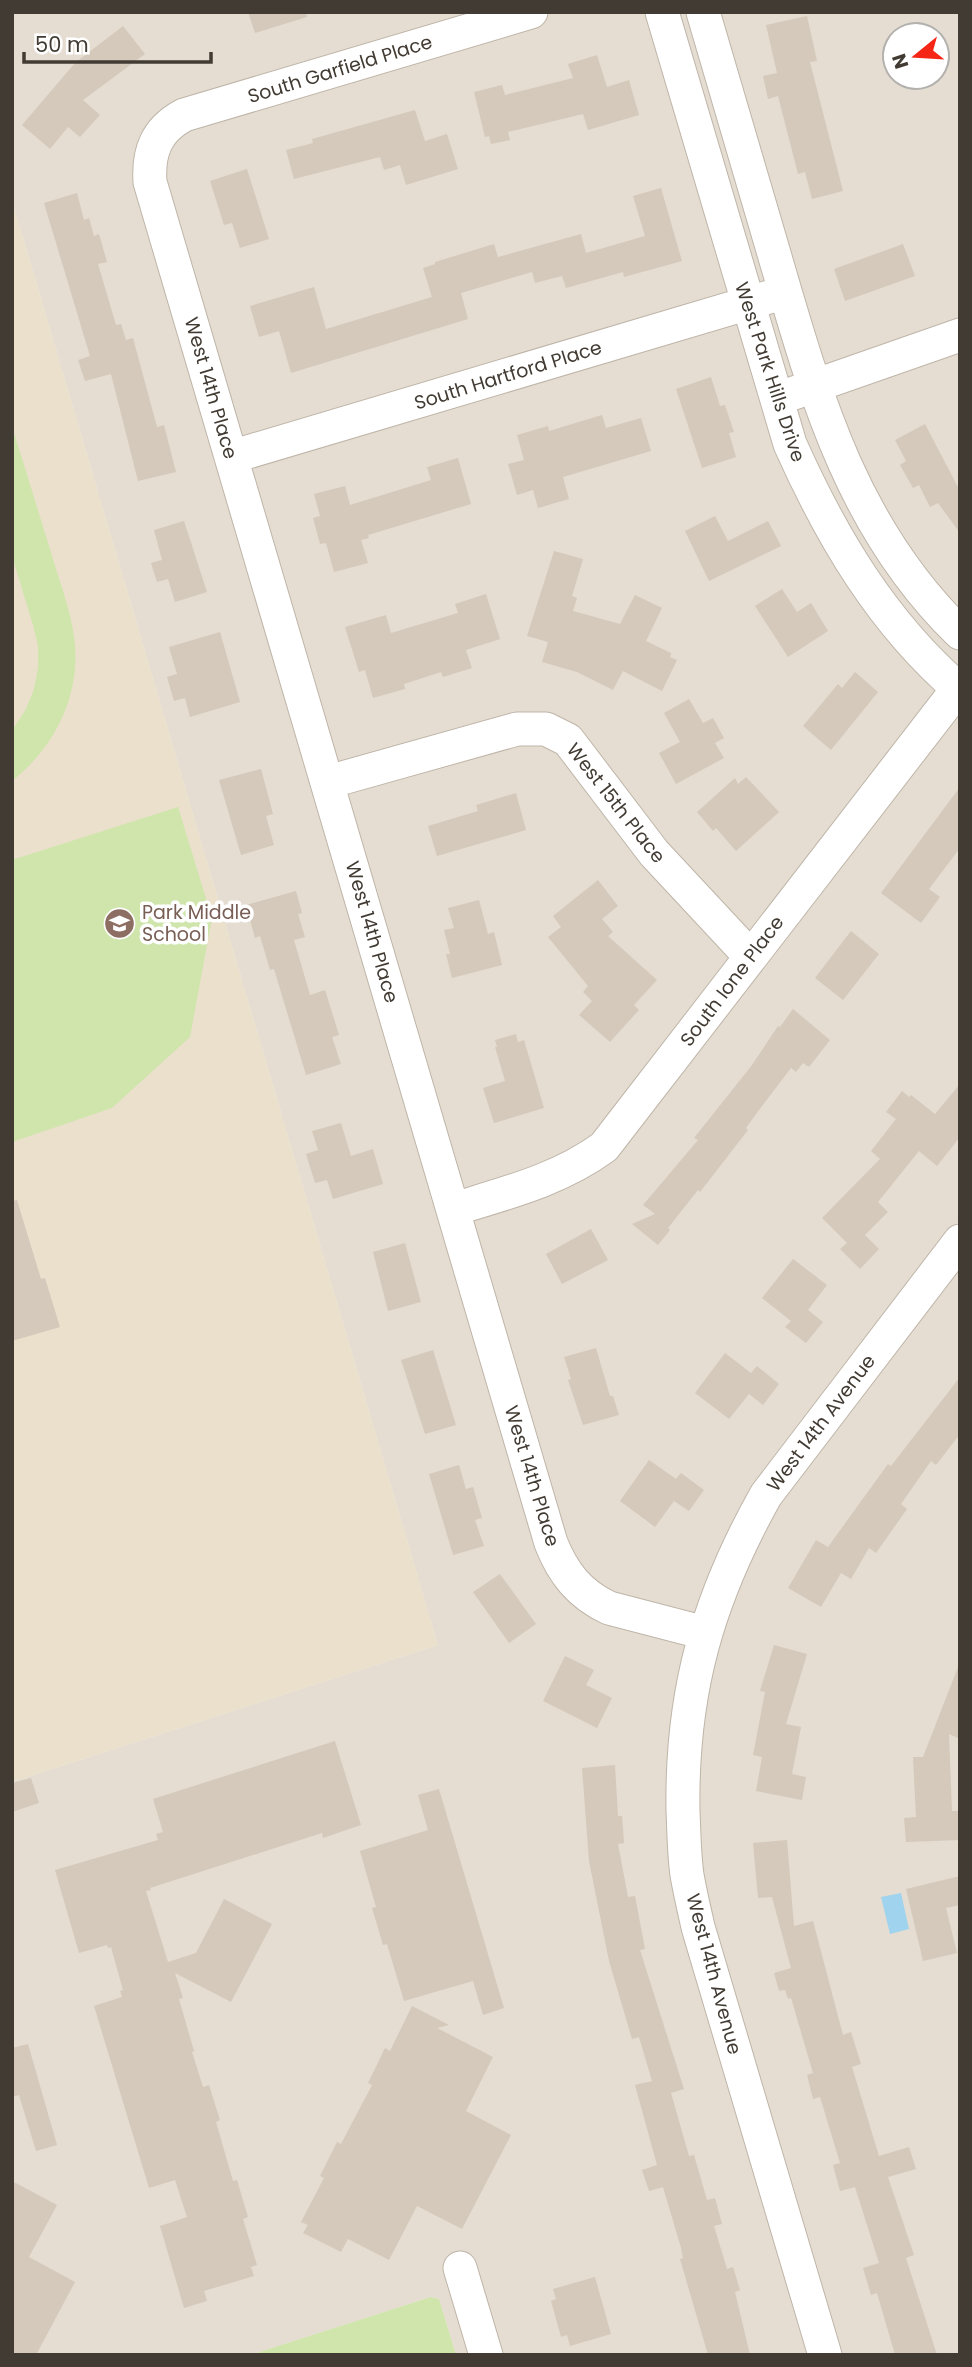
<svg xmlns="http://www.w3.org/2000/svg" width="972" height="2367" font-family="Poppins,sans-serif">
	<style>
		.residential { fill: #e5ddd1; fill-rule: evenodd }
		.education { fill: #eae0cc }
		.green { fill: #cfe5ab }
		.water { fill: #9fd3ee }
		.building { fill: #d5c9bb }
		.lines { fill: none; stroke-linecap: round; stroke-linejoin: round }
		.minor-casing { stroke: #bfb5a9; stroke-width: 35 }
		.minor { stroke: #fff; stroke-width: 33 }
		.labels { text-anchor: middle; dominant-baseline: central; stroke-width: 7; stroke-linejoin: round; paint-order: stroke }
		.street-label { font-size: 19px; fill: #423b33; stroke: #fff }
		.education-label { font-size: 19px; fill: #785e54; stroke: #fff; text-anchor: start }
	</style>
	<rect width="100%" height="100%" fill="#f1ece3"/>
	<path class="residential" d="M12,12H960V2355H456L439,2299L431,2297L250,2355H12V1782L438,1645L12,200ZM895,35H937V77H895Z"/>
	<path class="education" d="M12,200L438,1645L12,1782Z"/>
	<path class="green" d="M12,427C25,467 37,508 50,549C58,578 70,607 74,636C82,693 56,746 12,781V731L26,709L34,689L38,668V646L33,625L12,556Z
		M178,807L212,918L190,1037L112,1108L12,1142V860Z
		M431,2297L439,2299L456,2355H250Z"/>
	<path class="water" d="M901,1893L909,1929L890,1934L881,1897Z"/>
	<path class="building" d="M248,12H306L307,17L255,33Z
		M807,16L817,61L810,62L843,191L812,199L805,172L798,174L778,96L768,99L763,76L777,73L766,25Z
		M123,26L145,54L83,100L100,115L80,137L68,127L50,149L22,125L75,63Z
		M597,55L607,87L629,80L639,115L588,130L583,114L508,132L510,140L491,144L489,136L485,137L474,92L502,85L505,95L573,78L568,64Z
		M415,110L425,141L447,134L458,169L406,185L400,165L384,170L380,157L294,179L286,150L313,143L312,139Z
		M247,169L269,239L240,248L232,223L224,225L210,181Z
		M661,188L682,261L624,277L623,272L566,288L562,276L535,283L532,272L461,293L468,319L291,373L279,331L259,337L250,306L314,287L326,329L432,297L423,268L435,264V262L494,244L498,257L581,234L586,253L645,236L633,196Z
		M77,193L84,220L89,218L94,236L99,234L107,262L98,264L116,325L121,324L126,340L133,338L157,427L164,425L176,472L138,481L111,374L85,381L78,360L90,356L44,203Z
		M903,244L915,276L845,301L834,269Z
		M711,377L720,406L725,405L734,432L729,433L736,457L702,468L676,389Z
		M602,415L606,428L641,418L651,451L563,477L569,499L538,508L533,490L517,495L508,464L524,460L517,435L548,426L549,431Z
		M925,424L960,491V533L938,503L930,507L919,485L913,488L900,465L906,461L895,440Z
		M458,458L471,504L368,535L369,538L361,540L368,563L334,572L326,543L320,544L313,518L320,516L314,494L345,486L350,505L431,480L427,467Z
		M715,516L728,541L768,521L781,546L709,581L685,531Z
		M184,521L207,592L175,602L168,579L157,582L151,563L162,560L154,530Z
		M554,551L583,559L572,596L577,598L573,611L620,624L635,595L662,608L646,641L671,653L670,657L677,660L662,691L623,671L613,690L577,672L542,662L548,642L527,636Z
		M782,589L797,612L811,603L828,631L788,657L755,606Z
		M486,594L500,639L466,650L472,668L443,677L441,672L404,684L405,689L373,698L365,670L359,672L345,627L386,615L391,633L458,613L455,604Z
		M220,632L240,702L190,717L185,698L174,701L167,677L177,674L169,647Z
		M855,672L878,692L831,750L803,726L838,684L842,688Z
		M689,699L703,723L713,718L724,738L715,743L724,758L676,784L659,753L680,742L664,713Z
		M261,769L273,814L266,816L274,845L241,855L219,780Z
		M746,777L779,812L736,851L716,828L713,831L697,812L735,778L738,784Z
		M960,787V848L929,889L940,897L921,923L881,893Z
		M516,793L526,830L437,856L428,826L478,811L476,805Z
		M598,880L618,906L602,919L613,932L608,936L657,980L634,1005L639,1010L610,1042L579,1015L592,1001L583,992L588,986L548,937L561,927L553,916Z
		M296,891L302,913L298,914L305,937L294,940L310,995L325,990L339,1035L332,1037L341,1064L306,1075L274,969L270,970L260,936L255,938L246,905Z
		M479,900L488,934L494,932L502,965L452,978L446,954H450L444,930L454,928L448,908Z
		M851,931L879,954L843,1000L815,978Z
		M793,1009L830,1040L809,1067L803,1063L796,1072L791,1068L756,1114L746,1128L748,1130L700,1192L698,1190L668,1228L670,1230L658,1245L632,1224L655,1214L643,1205L698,1140L694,1138L752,1065L778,1026L780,1027Z
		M516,1034L518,1042L524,1040L544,1108L494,1123L483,1088L505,1081L495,1047H497L495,1040Z
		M960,1084V1137L937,1166L919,1151L878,1202L888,1212L865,1235L879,1249L860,1269L840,1249L847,1243L822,1218L880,1159L871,1151L896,1119L886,1112L902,1091L909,1097L911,1095L935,1114Z
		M341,1123L351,1156L373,1149L383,1184L333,1199L327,1180L315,1183L306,1154L318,1150L312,1131Z
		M17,1200L41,1279L45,1278L60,1327L12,1341V1201Z
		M591,1229L608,1260L562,1284L546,1254Z
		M405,1243L421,1302L388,1311L373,1252Z
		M793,1259L827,1285L808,1310L823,1322L806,1343L785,1327L791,1321L762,1298Z
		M596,1348L610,1396H613L619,1415L583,1425L568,1380L571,1379L564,1357Z
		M433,1350L456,1425L425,1434L401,1360Z
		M725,1353L751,1373L757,1366L779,1384L763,1405L749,1394L729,1419L695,1393Z
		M960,1377V1434L936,1465L931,1461L901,1504L907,1509L876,1553L869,1548L851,1579L841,1573L821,1607L788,1588L816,1540L828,1547L888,1464L891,1466Z
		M649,1460L676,1479L681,1473L704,1490L689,1511L674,1501L655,1527L620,1501Z
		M459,1465L466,1489L473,1487L482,1518L475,1520L484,1546L453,1555L429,1474Z
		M500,1574L536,1624L509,1643L473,1592Z
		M774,1645L807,1654L786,1724L801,1727L792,1774L806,1777L802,1800L756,1791L762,1757L753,1755L765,1692L760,1691Z
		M565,1656L594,1670L586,1685L612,1698L597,1728L543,1701Z
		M958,1667L960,1739L949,1734L952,1811H960V1840L906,1842L904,1818L916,1817L913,1757H923Z
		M335,1741L361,1825L323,1838L322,1833L150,1888L151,1890L146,1891L168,1962L196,1953L224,1899L272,1924L231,2002L175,1973L183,1998L179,1999L194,2051L192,2052L203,2087L209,2085L220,2120L216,2122L233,2181L237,2180L248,2217L243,2219L257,2265L251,2267L254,2276L204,2291L207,2301L184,2308L160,2226L187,2217L175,2180L149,2188L94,2006L122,1997L120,1991L123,1990L111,1947L108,1948L107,1945L79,1953L55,1870L158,1840L156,1834L163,1832L153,1799Z
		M615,1765L618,1816H622L624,1843L618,1844L628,1897L635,1896L645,1949L640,1950L684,2089L671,2093L689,2156L694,2155L707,2200L715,2198L722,2224L714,2226L727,2269L733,2267L740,2290L735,2292L750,2355H708L680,2259L683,2258L681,2248L663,2187L649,2191L642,2170L657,2165L635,2085L652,2081L639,2037L632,2039L609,1961L589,1861L582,1768Z
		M31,1778L39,1803L12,1812V1783Z
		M439,1789L504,2008L483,2015L473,1981L404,2001L387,1944L383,1945L372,1908L376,1907L360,1851L428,1830L418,1795Z
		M787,1840L794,1926L813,1921L843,2035L851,2032L861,2064L852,2067L879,2156L909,2147L916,2169L888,2177L914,2255L906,2258L937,2355H895L877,2293L871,2295L863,2268L879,2263L855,2187L840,2191L833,2165L840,2163L820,2097L813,2099L807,2075L813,2073L791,1998L788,1999L785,1990L779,1991L774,1973L791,1968L772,1897L758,1898L753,1843Z
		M960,1876V1905L946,1908L957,1953L923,1961L906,1889Z
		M412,2006L449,2025L437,2028L493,2057L466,2111L511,2135L462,2229L417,2206L389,2260L348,2239L341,2252L303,2233L308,2225L301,2222L324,2178L320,2176L337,2142L341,2144L372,2085L368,2083L385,2048L390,2051Z
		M28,2044L57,2145L36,2151L19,2095L12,2097V2048Z
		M12,2181L57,2205L29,2257L75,2282L36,2355H12Z
		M595,2277L611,2334L570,2346L567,2335L561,2337L551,2301L556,2299L553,2289Z"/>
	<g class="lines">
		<defs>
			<path id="minor" d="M531,12L184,115C156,130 148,152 150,182L551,1543C563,1573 579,1594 609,1608L705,1633
				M662,12L790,444C831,536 882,623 960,690
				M703,12C727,94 751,175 775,257C816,397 852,528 960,633
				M794,393L960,335
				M231,457L769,297
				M328,782L517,729H546L568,740L654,853L750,956
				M454,1209C506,1193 559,1180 604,1147L960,686
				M460,2268L486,2355
				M825,2355L698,1927C694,1909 690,1892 687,1875C684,1854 684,1832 683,1811C681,1692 708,1598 766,1495L960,1241"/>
		</defs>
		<use href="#minor" class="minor-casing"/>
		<use href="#minor" class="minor"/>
	</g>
	<defs>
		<symbol id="school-disc" viewBox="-11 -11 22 22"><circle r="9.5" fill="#8d6e63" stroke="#fff"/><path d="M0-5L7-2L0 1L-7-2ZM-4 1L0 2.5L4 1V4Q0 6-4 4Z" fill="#fff"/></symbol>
	</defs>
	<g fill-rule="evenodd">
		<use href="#school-disc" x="102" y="906" width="35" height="35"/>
	</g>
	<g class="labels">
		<g class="street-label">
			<text transform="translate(340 69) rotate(-17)">South Garfield Place</text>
			<text transform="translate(770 372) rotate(72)">West Park Hills Drive</text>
			<text transform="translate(508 375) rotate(-17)">South Hartford Place</text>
			<text transform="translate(211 388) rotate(74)">West 14th Place</text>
			<text transform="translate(616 803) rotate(52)">West 15th Place</text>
			<text transform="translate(372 932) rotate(74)">West 14th Place</text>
			<text transform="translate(732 981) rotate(-53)">South Ione Place</text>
			<text transform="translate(821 1423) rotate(-53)">West 14th Avenue</text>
			<text transform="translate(532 1476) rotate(73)">West 14th Place</text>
			<text transform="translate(714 1974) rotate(75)">West 14th Avenue</text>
		</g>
		<g class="education-label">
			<text x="142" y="912">Park Middle<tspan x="142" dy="22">School</tspan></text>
		</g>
	</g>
	<rect width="972" height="2367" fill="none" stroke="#423b33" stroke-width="28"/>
	<g transform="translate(916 56) rotate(252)"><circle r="33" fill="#ffffff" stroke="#b3b1ad" stroke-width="2"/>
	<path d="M0-5L12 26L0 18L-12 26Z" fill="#f52615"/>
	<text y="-10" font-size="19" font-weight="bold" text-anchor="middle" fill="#423b33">N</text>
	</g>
	<path d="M24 52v10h187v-10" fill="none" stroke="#423b33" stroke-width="3.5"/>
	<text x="35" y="52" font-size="21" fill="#423b33" stroke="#ffffff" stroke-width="5" paint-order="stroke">50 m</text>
</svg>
